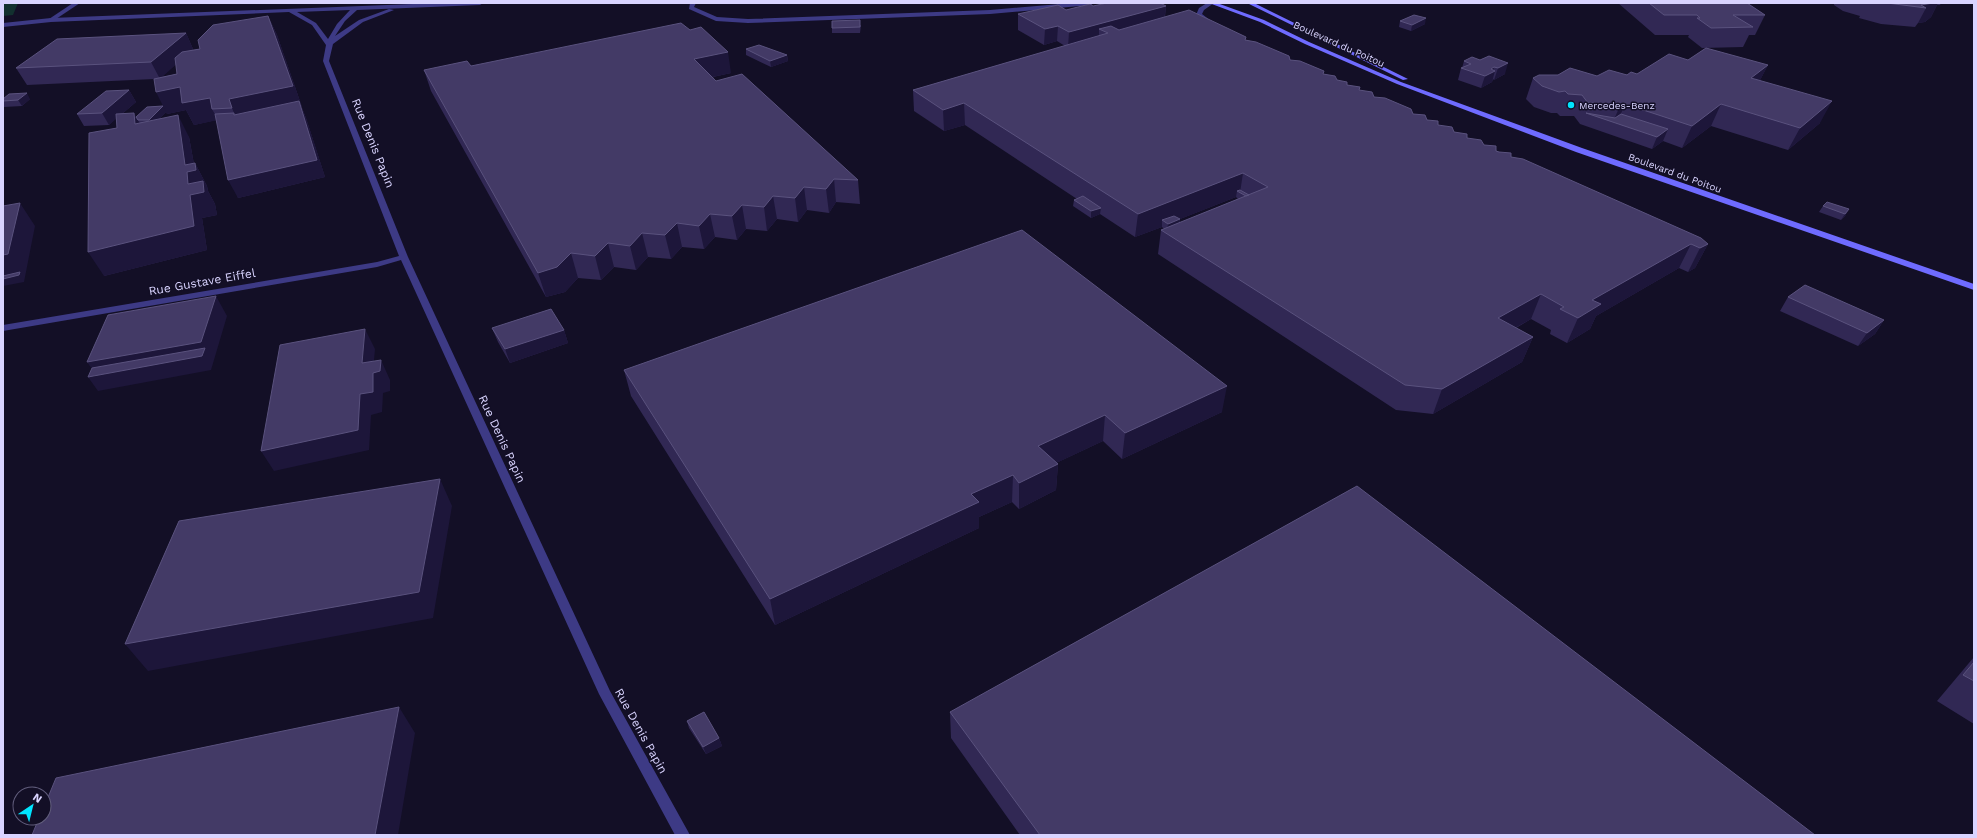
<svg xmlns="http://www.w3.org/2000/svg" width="1977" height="838" font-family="'Work Sans',sans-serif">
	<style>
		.green { fill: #12302f }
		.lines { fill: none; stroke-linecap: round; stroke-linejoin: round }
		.service { fill: #3d3a85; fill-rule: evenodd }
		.minor { fill: #3d3a85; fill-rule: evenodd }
		.secondary { fill: #6f6bff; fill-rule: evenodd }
		.wall { fill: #312854; fill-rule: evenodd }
		.shaded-wall { fill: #1d163a }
		.building { fill: #433a66; stroke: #5a527e }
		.poi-dot { fill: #00e5ff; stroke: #130f26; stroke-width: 1.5 }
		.labels { text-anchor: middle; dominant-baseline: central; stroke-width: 3; stroke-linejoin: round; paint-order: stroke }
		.far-street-label { font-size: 10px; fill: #d9d4ff; stroke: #130f26 }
		.far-poi-label { font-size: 10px; fill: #d9d4ff; stroke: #130f26; text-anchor: start }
		.street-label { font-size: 12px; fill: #d9d4ff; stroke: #130f26 }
	</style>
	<rect width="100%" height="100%" fill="#130f26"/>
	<path class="green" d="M3,3H18L13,15L3,16Z"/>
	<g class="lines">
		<path class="service" d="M73,3H80L53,21H49V19Z
			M690,3H696L694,7L717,17L748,19L990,10L1072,3H1094L1091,5L990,14L748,23L716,21L689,9Z
			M1207,3H1214L1204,10L1202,14L1211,21L1212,22L1209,24L1196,15L1199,8Z"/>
		<path class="minor" d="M438,3H483L480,5L357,10L345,21L335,36L359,20L389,9L394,10L363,22L333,44L329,61L408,257L610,691L690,835H675L599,694L401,260L377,267L3,331V325L377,262L399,256L323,61L326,45L312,25L289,12L51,22L3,27V23L51,18ZM350,10L337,24L328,39L316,23L297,12Z"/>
		<path class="secondary" d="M1209,3H1217L1264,20L1309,42L1401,82L1582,148L1974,284V290L1576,152L1397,84L1305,44L1260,22Z
			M1247,3H1254L1408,79L1403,80Z"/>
	</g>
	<path class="wall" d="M86,3H103L101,4H87Z
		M1618,3H1747L1765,15L1755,35H1749L1743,47L1702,48L1688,37L1689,35H1655Z
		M1834,3H1941L1940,5H1937L1931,17L1925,22L1918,23L1915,27L1881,24L1859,18L1860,16L1843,11L1834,5Z
		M1093,6H1166L1165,17L1245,40L1708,244L1695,268L1688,272L1679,268L1596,316L1590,329L1567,343L1550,334L1551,330L1531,319L1516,328L1533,337L1522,362L1433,414L1396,410L1158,254L1161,230L1164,229L1162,227L1135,237L1100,214L1091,218L1073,206L1074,200L1077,199L965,125L944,131L914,111L913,90L1065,46L1057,41L1044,45L1018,30V14L1066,10ZM1236,197L1238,199L1180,223V219Z
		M268,16L277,35L302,107V108L306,118L325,177L238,198L216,120L194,125L186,110L167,114L154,79L27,85L16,68L186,33L193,49L192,50L200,49ZM176,64L177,74L161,77Z
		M1400,21L1425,24L1411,31L1399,27Z
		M861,25L860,33H832V28Z
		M746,49L787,55L788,61L771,67L746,55Z
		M1489,56L1505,74L1494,80L1493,79L1492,82L1481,88L1458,80L1461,68H1462L1464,61L1480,60Z
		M1688,60L1768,65L1760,80L1820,123L1788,150L1711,126L1682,148L1663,141L1652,149L1580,124L1574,116H1560L1557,113H1551L1534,107L1526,99L1533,78L1558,75L1597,76L1637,74Z
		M471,66L731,73L713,77L716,81L858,180L860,204L836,202L829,213L807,210L798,222L777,219L767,231L746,229L737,240L715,237L704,249L682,247L671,259L648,257L636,270L614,267L601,280L578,278L565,292L546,297L431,91L424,70Z
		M129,90L136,102L122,114L136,117L163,106L166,112L159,119L189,137L194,164L195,163L207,186L208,191L215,204L217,215L202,218L207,250L104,276L117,128L116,118L109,125L84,126L77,114Z
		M3,99H30L22,106L4,107L3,106Z
		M1823,206L1849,209L1845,216L1841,220L1819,212Z
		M1788,297L1884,320L1875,334L1858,346L1780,311Z
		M492,328L564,330L568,343L510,363L498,342Z
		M624,370L1222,412L1122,459L1103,441L1056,463L1058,464L1056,490L1019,509L1012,502L979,517V528L775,625L631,396Z
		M1974,657V724L1937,701Z
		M950,712L1815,835H1020L951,738Z
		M687,721L719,738L722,746L706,754L689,728Z"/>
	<path class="shaded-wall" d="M1933,3H1938L1931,17L1925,22L1918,23L1926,8L1921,5Z
		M1166,6L1164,21L1108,33L1099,29V39L1068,48L1069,32Z
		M268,16L277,35L302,107V108L306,118L325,177L238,198L228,180L234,113L232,108L229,99Z
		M1426,18L1425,24L1411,31L1412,25Z
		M1058,26L1057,41L1044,45L1045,29Z
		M186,33L193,49L160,79L151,62Z
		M728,52L731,73L698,80L694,59Z
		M787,55L788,61L771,67L770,61Z
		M1508,63L1505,74L1494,80L1498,68Z
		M1768,65L1757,86L1751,78Z
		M1494,67L1493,72L1495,71L1492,82L1481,88L1485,76L1491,69Z
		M180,87L210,98L212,109L218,120L194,125L186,110L167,114L156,92Z
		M129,90L136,102L109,125L102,113Z
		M27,93L30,99L22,106L18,100Z
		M1832,101L1820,123L1788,150L1800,128Z
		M964,103L965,125L944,131L943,110Z
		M1625,104L1617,123L1613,122L1619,108Z
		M1721,104L1711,126L1682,148L1692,126Z
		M163,106L166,112L152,126L149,120Z
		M134,113L143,129L135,124Z
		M178,115L189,137L195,170V163L207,186L208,191L215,204L217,215L202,218L207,250L104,276L88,252L188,184Z
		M1668,129L1663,141L1652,149L1657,137Z
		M1243,173L1240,193L1237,191L1236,197L1180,219L1179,226L1167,230L1168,224L1162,220V227L1135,237L1138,214Z
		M834,179L836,202L829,213L826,189Z
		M804,187L807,210L798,222L795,198Z
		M773,196L777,219L767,231L764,207Z
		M20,203L35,226L24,282L3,286V255Z
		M742,205L746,229L737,240L732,216Z
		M1101,208L1100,214L1091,218V211Z
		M1849,209L1845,216L1841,220L1845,214Z
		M710,214L715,237L704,249L699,226Z
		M677,223L682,247L671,259L665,235Z
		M642,233L648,257L636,270L630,246Z
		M608,243L614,267L601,280L595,256Z
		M1691,244L1679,268L1596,316L1590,329L1567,343L1578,318L1592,300Z
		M1708,244L1695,268L1688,272L1700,248Z
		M571,253L578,278L565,292L546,297L538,273Z
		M1541,294L1531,319L1488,343L1498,318Z
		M216,296L227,316L211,370L98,391L88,377L97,376L87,362Z
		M1884,320L1875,334L1858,346L1867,333Z
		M365,329L375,349L372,383L362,363Z
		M564,330L568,343L510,363L505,349Z
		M1533,337L1522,362L1433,414L1442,389Z
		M381,360L390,380V391L383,393L382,412L371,415L369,450L274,471L261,451L360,394Z
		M1227,386L1222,412L1122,459L1125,433Z
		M1105,415L1103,441L1037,472L1038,446Z
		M1058,464L1056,490L1019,509V483Z
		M1013,475L1012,502L979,517V528L775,625L770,599L971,494Z
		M440,479L452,506L433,618L148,671L125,644Z
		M399,707L415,733L398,835H375Z
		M719,738L722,746L706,754L703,747Z"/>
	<path class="building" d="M1107,3H1160L1166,6L1069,32L1058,26L1045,29L1018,14L1058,5L1066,10L1090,4L1093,6Z
		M1649,3H1747L1765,15H1733L1753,27L1711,28L1697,18H1700L1697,15H1664Z
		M1887,3H1933L1921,5L1926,8Z
		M1189,10L1246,37L1245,40L1256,42L1289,56L1290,60L1300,61L1324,71L1323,74L1335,76L1337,80L1347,82V85L1360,87L1359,90L1372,92L1374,97L1385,98L1411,109L1413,114L1425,115L1427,120L1438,121V125L1452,127L1454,132L1467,134V138L1481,140L1484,145L1496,146V151L1499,152L1511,153V157L1523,159L1701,238L1708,244L1700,248L1691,244L1592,300L1601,304L1578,318L1560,309L1564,307L1541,294L1498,318L1533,337L1442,389L1405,385L1161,230L1268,187L1243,173L1138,214L964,103L943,110L913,90L1108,33L1099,29L1111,26L1119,30Z
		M1414,15L1426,18L1412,25L1400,21Z
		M268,16L293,86L229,99L232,108L212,109L210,98L182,103L180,87L156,92L154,79L177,74L175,58L182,52L200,49L198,40L213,25Z
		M860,20V27L832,28V21Z
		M681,23L690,30L701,27L728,52L694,59L716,81L742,74L858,180L834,179L826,189L804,187L795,198L773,196L764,207L742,205L732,216L710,214L699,226L677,223L665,235L642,233L630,246L608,243L595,256L571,253L557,267L538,273L424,70L467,61L471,66Z
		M186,33L151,62L16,68L57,39Z
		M759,45L787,55L770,61L746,49Z
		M1706,48L1768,65L1751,78L1832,101L1800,128L1721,104L1692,126L1625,104L1619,108L1597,103H1588L1582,95L1568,94L1565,91L1559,92L1542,86L1533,78L1539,75H1558L1570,68L1597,76L1609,70L1627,75L1631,72L1637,74L1669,54L1688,60Z
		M1489,56L1508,63L1498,68L1494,67L1491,69L1495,71L1485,76L1461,68L1471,64L1464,61L1472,57L1480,60Z
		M129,90L102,113L77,114L106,91Z
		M27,93L18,100L3,101V99L9,94Z
		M299,101L317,160L228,180L215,114L234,113V115Z
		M163,106L149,120H138L136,117L147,107Z
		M134,113L135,124L178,115L185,165L195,163L196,170L187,172L188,184L203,181L204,192L190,195L194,226L88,252L89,133L117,128L116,114Z
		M1586,113L1615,118L1621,114L1668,129L1657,137Z
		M1240,190L1249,195L1246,196L1237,191Z
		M1083,196L1101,208L1091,211L1074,200Z
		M1827,202L1849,209L1845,214L1823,206Z
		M20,203L8,254L3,255V206Z
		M1174,216L1180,219L1168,224L1162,220Z
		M1022,230L1227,386L1125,433L1105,415L1038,446L1058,464L1019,483L1013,475L971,494L979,502L770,599L624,370Z
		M20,272L19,275L3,279V276Z
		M1805,285L1884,320L1867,333L1788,297Z
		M216,296L201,342L87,362L108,315Z
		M551,309L564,330L505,349L492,328Z
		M365,329L362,363L381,360L380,371L373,373V392L360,394L358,430L261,451L280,345Z
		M205,348L202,356L88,377L92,368Z
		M440,479L419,592L125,644L179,521Z
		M1357,486L1815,835H1040L950,712Z
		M1974,662V681L1963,675Z
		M399,707L375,835H32L39,818H44V807L56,778Z
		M704,712L719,738L703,747L687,721Z"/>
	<circle class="poi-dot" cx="1571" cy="105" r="4"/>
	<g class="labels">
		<g class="far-street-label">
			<text transform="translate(1339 44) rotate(24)">Boulevard du Poitou</text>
			<text transform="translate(1675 173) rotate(20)">Boulevard du Poitou</text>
		</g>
		<g class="far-poi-label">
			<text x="1579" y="105">Mercedes-Benz</text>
		</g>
		<g class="street-label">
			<text transform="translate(373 143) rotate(68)">Rue Denis Papin</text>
			<text transform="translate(202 282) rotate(-10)">Rue Gustave Eiffel</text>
			<text transform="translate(502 439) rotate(65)">Rue Denis Papin</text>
			<text transform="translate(641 731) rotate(61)">Rue Denis Papin</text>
		</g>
	</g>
	<rect width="1977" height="838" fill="none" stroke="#d9d4ff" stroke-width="8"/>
	<g transform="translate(32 806) rotate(35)"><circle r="19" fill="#130f26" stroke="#625e7d"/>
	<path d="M0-3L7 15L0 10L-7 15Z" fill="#00e5ff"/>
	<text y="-6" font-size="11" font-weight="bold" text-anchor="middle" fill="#d9d4ff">N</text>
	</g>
</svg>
